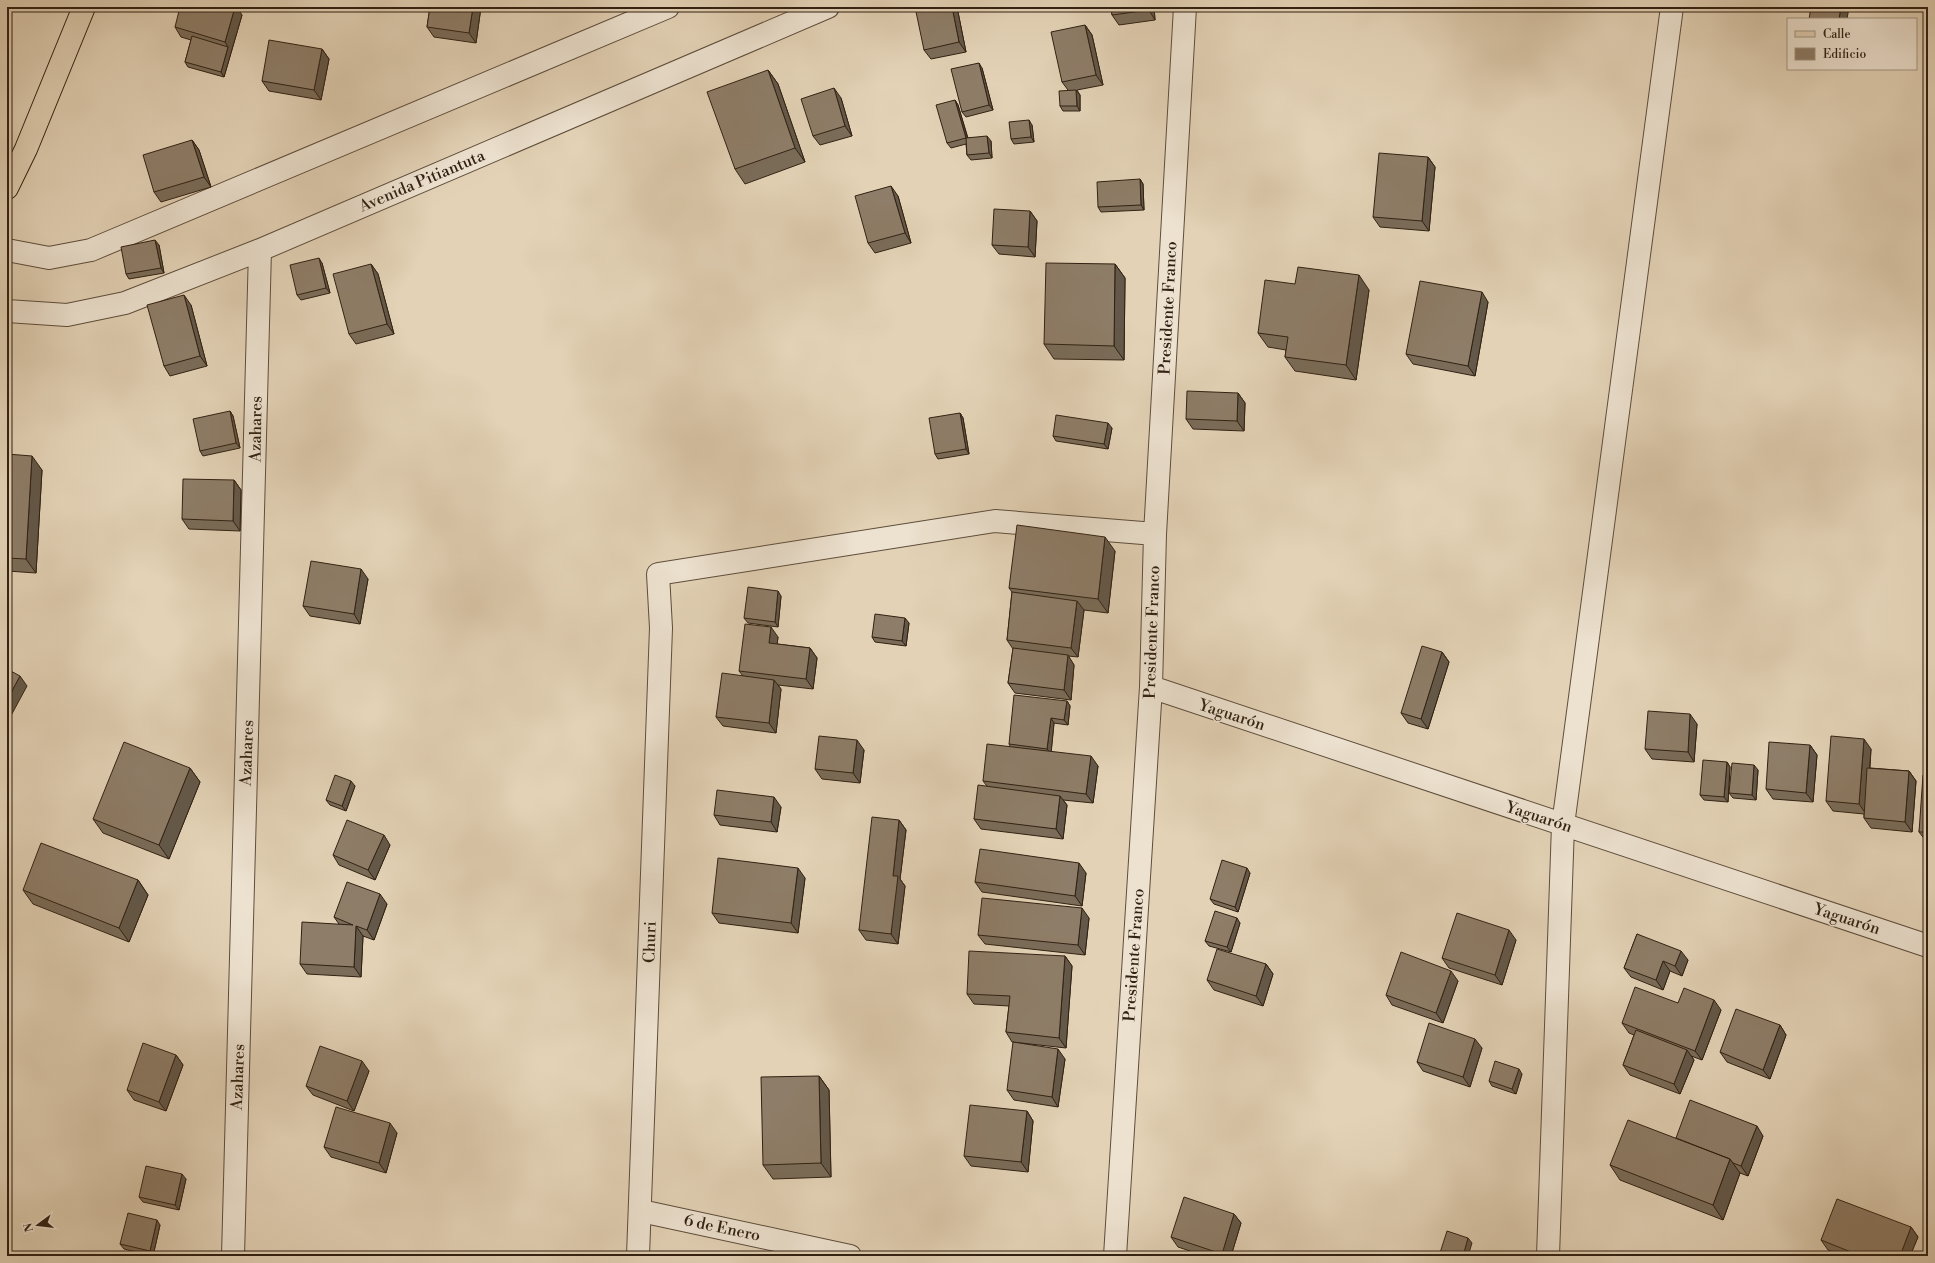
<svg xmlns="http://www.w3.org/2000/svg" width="1935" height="1263" font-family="'Libre Bodoni',serif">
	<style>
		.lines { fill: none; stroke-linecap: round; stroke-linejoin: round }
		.minor-casing { stroke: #5e4d3c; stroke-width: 24 }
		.major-casing { stroke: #312113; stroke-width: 24 }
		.minor { stroke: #ede2d0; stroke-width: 22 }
		.major { stroke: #e3d2b6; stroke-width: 22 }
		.wall { fill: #7a6c59; stroke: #312113 }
		.shaded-wall { fill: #635849; stroke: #312113 }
		.building { fill: #8e7d68; stroke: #312113 }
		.labels { text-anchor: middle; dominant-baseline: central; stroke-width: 3; stroke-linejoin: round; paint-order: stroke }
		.street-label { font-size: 16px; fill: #312113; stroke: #ede2d0 }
	</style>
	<rect width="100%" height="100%" fill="#e3d2b6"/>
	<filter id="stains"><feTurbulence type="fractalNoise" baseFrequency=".005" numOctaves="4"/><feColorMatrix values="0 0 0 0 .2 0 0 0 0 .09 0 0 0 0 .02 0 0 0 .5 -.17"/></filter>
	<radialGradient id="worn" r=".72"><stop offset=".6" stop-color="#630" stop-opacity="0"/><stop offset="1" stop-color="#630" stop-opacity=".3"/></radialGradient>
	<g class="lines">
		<defs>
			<path id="minor" d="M7,250L49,258L91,250L668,7
				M7,311L67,315L125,303L260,250L828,7
				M1151,687L1928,946
				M641,1211L850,1256
				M233,1256L260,250
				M638,1256L661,628L658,574L995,521L1155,534
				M1115,1256L1151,687L1155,534L1185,7
				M1548,1256L1563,825L1672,7"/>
			<path id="major" d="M7,188L26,149L84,7"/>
		</defs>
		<use href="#minor" class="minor-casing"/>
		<use href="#major" class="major-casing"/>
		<use href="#minor" class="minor"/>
		<use href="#major" class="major"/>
	</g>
	<path class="wall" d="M430,7H481L476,43L434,37L427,27Z
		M957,7L966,52L931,59L924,50Z
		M1111,7H1154L1155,20L1119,25L1112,15Z
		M242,15L224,77L188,67L185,62L191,40L181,37L175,27Z
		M1085,25L1092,35L1103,85L1077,90L1080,95V111H1063L1060,106L1068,90L1062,82Z
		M322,49L329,59L321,100L269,91L262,81Z
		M982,68L993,110L966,117L962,112Z
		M768,70L778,84L805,162L745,184L735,169Z
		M841,98L852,136L820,145L813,136Z
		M955,100L958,105L968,138L991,141L992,158L971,160L967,155L966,144L951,148L947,143Z
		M1032,125L1034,142L1014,144L1011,139Z
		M192,140L199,150L211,187L161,202L154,192Z
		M1428,157L1435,167L1429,231L1380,227L1373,217Z
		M1140,179L1143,184L1144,210L1101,212L1098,207Z
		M898,196L911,243L875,253L868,243Z
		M1030,211L1037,221L1035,257L999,254L992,245Z
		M159,245L164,273L129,279L126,274Z
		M322,263L330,293L301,300L297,295Z
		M371,264L378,274L394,334L356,344L349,334Z
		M1115,264L1125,278L1124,360L1054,359L1044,344Z
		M1295,284L1369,290L1356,380L1295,371L1285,357L1286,350L1268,347L1258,333Z
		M1488,302L1475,376L1413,364L1406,354Z
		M191,305L207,366L170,376L164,366Z
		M1238,393L1245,403L1244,431L1193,429L1186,419Z
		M230,411L233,416L240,448L203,456L200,451Z
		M960,413L963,418L969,454L938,459L935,454Z
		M1112,428L1108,449L1056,441L1053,436Z
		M7,454L42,470L36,573L7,571Z
		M234,480L241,490L240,531L189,529L182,519Z
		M1115,551L1108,613L1084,610L1078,657L1068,656L1074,665L1071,700L1015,693L1008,683L1013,649L1007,640L1012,592L1009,588Z
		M368,579L360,624L310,616L303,606Z
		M781,596L778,627L748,623L744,618Z
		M909,623L906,646L875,642L872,637Z
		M778,637L777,644L810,648L817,658L813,689L778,685L781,689L776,733L723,726L716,717L743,676L739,671Z
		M1442,652L1449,662L1428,729L1408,723L1401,713Z
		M1067,701L1070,706L1068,725L1054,723L1051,752L1098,766L1093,803L1063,800L1067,805L1063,839L981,829L974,819L987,786L983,781L1010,746L1009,744Z
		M1697,724L1694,762L1652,759L1645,749Z
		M1810,745L1817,755L1813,802L1773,799L1766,789Z
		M1871,749L1870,768L1909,771L1916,781L1912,832L1871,828L1864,818V814L1833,811L1826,801Z
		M864,750L860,783L822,779L815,769Z
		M1727,762L1730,767L1728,802L1704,800L1700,795Z
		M190,768L200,782L169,859L103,833L93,819Z
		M1758,770L1756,800L1733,798L1729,793Z
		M1928,776V842L1926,841L1919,832Z
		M355,786L346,811L330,805L326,800Z
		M781,807L777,832L720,825L714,815Z
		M899,820L906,830L900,879L905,886L898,944L866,940L859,930Z
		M390,845L375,880L339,865L333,855Z
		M1086,873L1082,906L982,892L975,882Z
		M1250,873L1238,912L1214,904L1210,899Z
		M805,878L798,933L719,923L712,913Z
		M138,880L148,895L129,942L33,904L23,890Z
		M387,904L374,940L363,936L361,977L307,974L300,964L339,924L334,917Z
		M1089,918L1085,955L985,944L978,935Z
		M1240,923L1231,952L1209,946L1205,941Z
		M1637,934L1688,960L1682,976L1670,971L1663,990L1631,977L1624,968Z
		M1516,940L1502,985L1449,968L1442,958Z
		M1065,956L1072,966L1066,1048L1012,1042L1006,1032L1009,1006L974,1004L967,994Z
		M1266,964L1273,974L1263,1006L1214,990L1207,980Z
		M1458,981L1443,1023L1392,1005L1386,995Z
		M1678,1003L1721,1010L1702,1060L1691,1056L1694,1060L1680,1094L1630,1075L1623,1065L1634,1035L1629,1033L1622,1023Z
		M1780,1025L1786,1035L1770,1079L1727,1062L1720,1052Z
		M1482,1048L1470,1087L1423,1071L1417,1062Z
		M176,1055L183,1065L166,1111L134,1100L127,1090Z
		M1065,1059L1058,1107L1014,1100L1007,1090Z
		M369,1071L354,1111L313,1095L306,1086Z
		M1522,1074L1516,1094L1492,1086L1489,1081Z
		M819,1076L829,1090L831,1177L773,1179L763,1165Z
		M1027,1111L1033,1121L1028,1172L971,1166L964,1156Z
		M397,1133L386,1173L331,1157L324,1147Z
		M1763,1136L1748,1176L1740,1173L1723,1220L1620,1180L1610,1165L1676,1138Z
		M186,1179L179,1210L143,1202L139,1197Z
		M1234,1214L1241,1223L1231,1256H1205L1178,1247L1171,1237Z
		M160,1225L153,1256L124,1249L120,1244Z
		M1911,1227L1918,1237L1910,1256H1843L1828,1250L1821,1240Z"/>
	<path class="shaded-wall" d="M235,7H237L242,15L224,77L221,72L228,47L225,42Z
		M473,7H481L476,43L469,33Z
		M952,7H957L966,52L959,42Z
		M1148,7H1154L1155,20L1149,10Z
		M1841,7H1849L1847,19H1839Z
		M1085,25L1092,35L1103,85L1096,75Z
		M322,49L329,59L321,100L314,90Z
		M979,63L982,68L993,110L989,105Z
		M768,70L778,84L805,162L795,148Z
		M834,88L841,98L852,136L845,126Z
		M1076,90L1080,95V111L1077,106Z
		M955,100L958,105L969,143L966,138Z
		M1029,120L1032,125L1034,142L1031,137Z
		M987,136L991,141L992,158L989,153Z
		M192,140L199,150L211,187L204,177Z
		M1428,157L1435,167L1429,231L1422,221Z
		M1140,179L1143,184L1144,210L1141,205Z
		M891,186L898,196L911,243L905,233Z
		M1030,211L1037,221L1035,257L1028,247Z
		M155,240L159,245L164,273L161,268Z
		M319,258L322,263L330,293L326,288Z
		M371,264L378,274L394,334L387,324Z
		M1115,264L1125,278L1124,360L1114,346Z
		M1359,275L1369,290L1356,380L1346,365Z
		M1482,292L1488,302L1475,376L1468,366Z
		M184,295L191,305L207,366L200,356Z
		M1238,393L1245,403L1244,431L1237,421Z
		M230,411L233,416L240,448L236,443Z
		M960,413L963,418L969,454L966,449Z
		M1108,423L1112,428L1108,449L1104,444Z
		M32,456L42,470L36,573L26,559Z
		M234,480L241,490L240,531L233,521Z
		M1105,537L1115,551L1108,613L1098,599Z
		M361,569L368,579L360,624L354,614Z
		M778,591L781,596L778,627L775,622Z
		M1077,601L1084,610L1078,657L1071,648Z
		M905,618L909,623L906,646L902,641Z
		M771,627L778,637L776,653L769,643Z
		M810,648L817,658L813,689L806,679Z
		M1442,652L1449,662L1428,729L1421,719Z
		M1068,655L1074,665L1071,700L1064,690Z
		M20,676L27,686L7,723V700Z
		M774,680L781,689L776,733L769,723Z
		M1067,701L1070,706L1068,725L1064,720Z
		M1690,714L1697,724L1694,762L1688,752Z
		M1051,718L1054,723L1051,754L1047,749Z
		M1864,739L1871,749L1866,814L1859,804Z
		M857,740L864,750L860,783L853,773Z
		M1810,745L1817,755L1813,802L1806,793Z
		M1091,756L1098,766L1093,803L1086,794Z
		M1727,762L1730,767L1728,802L1724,797Z
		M1754,765L1758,770L1756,800L1752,795Z
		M190,768L200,782L169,859L159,845Z
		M1909,771L1916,781L1912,832L1905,822Z
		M351,781L355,786L346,811L342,806Z
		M1060,796L1067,805L1063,839L1056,829Z
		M774,797L781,807L777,832L771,822Z
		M899,820L906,830L900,879L905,886L898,944L891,934L893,876Z
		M384,835L390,845L375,880L368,870Z
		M1079,863L1086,873L1082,906L1075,896Z
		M798,868L805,878L798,933L791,923Z
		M1247,868L1250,873L1238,912L1235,907Z
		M138,880L148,895L129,942L119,928Z
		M380,894L387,904L374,940L367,930Z
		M1082,908L1089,918L1085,955L1078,945Z
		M1237,918L1240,923L1231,952L1227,947Z
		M356,926L363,936L361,977L354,967Z
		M1509,930L1516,940L1502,985L1495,975Z
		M1681,951L1688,960L1682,976L1675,966Z
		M1065,956L1072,966L1066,1048L1059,1038Z
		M1663,961L1670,971L1663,990L1656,980Z
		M1266,964L1273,974L1263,1006L1256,996Z
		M1451,971L1458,981L1443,1023L1436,1013Z
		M1714,1000L1721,1010L1702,1060L1695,1051Z
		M1780,1025L1786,1035L1770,1079L1763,1070Z
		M1475,1039L1482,1048L1470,1087L1463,1077Z
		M1058,1049L1065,1059L1058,1107L1052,1097Z
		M1687,1050L1694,1060L1680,1094L1674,1084Z
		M176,1055L183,1065L166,1111L159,1102Z
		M362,1061L369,1071L354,1111L347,1101Z
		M1519,1069L1522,1074L1516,1094L1512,1089Z
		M819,1076L829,1090L831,1177L821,1163Z
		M1027,1111L1033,1121L1028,1172L1021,1162Z
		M390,1123L397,1133L386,1173L379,1163Z
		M1757,1126L1763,1136L1748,1176L1741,1166Z
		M1730,1159L1740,1173L1723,1220L1713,1205Z
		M182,1174L186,1179L179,1210L175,1205Z
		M1234,1214L1241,1223L1231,1256H1223L1222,1254Z
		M157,1220L160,1225L153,1256L150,1251Z
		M1911,1227L1918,1237L1910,1256H1900Z
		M1468,1238L1472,1243L1468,1256H1463Z"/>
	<path class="building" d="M180,7H235L225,42L175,27Z
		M430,7H473L469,33L427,27Z
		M915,7H952L959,42L924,50Z
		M1111,7H1148L1149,10L1112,15Z
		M1811,7H1841L1839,19H1809Z
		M1085,25L1096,75L1062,82L1051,32Z
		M192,36L228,47L221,72L185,62Z
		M269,40L322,49L314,90L262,81Z
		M979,63L989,105L962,112L951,69Z
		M768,70L795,148L735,169L707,92Z
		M834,88L845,126L813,136L801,99Z
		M1076,90L1077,106H1060L1059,91Z
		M955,100L966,138L947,143L936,105Z
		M1029,120L1031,137L1011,139L1009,122Z
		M987,136L989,153L967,155L966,138Z
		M192,140L204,177L154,192L143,155Z
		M1379,153L1428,157L1422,221L1373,217Z
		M1140,179L1141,205L1098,207L1097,182Z
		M891,186L905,233L868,243L855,196Z
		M994,209L1030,211L1028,247L992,245Z
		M155,240L161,268L126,274L121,247Z
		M319,258L326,288L297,295L290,265Z
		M1046,263L1115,264L1114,346L1044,344Z
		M371,264L387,324L349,334L333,274Z
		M1298,267L1359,275L1346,365L1285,357L1288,337L1258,333L1265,280L1295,284Z
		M1420,281L1482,292L1468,366L1406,354Z
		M184,295L200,356L164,366L147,305Z
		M1187,391L1238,393L1237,421L1186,419Z
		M230,411L236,443L200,451L193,419Z
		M960,413L966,449L935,454L929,418Z
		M1056,415L1108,423L1104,444L1053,436Z
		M7,454L32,456L26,559L7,558Z
		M183,479L234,480L233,521L182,519Z
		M1017,525L1105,537L1098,599L1009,588Z
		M311,561L361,569L354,614L303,606Z
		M748,587L778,591L775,622L744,618Z
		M1012,592L1077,601L1071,648L1007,640Z
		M875,614L905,618L902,641L872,637Z
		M745,624L771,627L769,643L810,648L806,679L739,671Z
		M1422,646L1442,652L1421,719L1401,713Z
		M1013,648L1068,655L1064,690L1008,683Z
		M7,669L20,676L7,700Z
		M722,673L774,680L769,723L716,717Z
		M1014,695L1067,701L1064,720L1051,718L1047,749L1009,744Z
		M1648,711L1690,714L1688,752L1645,749Z
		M819,736L857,740L853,773L815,769Z
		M1831,736L1864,739L1859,804L1826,801Z
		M124,742L190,768L159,845L93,819Z
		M1769,742L1810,745L1806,793L1766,789Z
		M987,744L1091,756L1086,794L983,781Z
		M1703,760L1727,762L1724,797L1700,795Z
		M1732,763L1754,765L1752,795L1729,793Z
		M1867,768L1909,771L1905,822L1864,818Z
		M335,775L351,781L342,806L326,800Z
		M1923,775L1928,776V832H1919Z
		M978,785L1060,796L1056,829L974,819Z
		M717,790L774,797L771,822L714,815Z
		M872,817L899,820L893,876H898L891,934L859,930Z
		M347,820L384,835L368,870L333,855Z
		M41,843L138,880L119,928L23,890Z
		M980,849L1079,863L1075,896L975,882Z
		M718,858L798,868L791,923L712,913Z
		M1222,860L1247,868L1235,907L1210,899Z
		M347,882L380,894L367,930L356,926L354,967L300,964L302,922L353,925L334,917Z
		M982,898L1082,908L1078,945L978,935Z
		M1215,911L1237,918L1227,947L1205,941Z
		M1457,913L1509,930L1495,975L1442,958Z
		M1637,934L1681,951L1675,966L1663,961L1656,980L1624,968Z
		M1217,949L1266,964L1256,996L1207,980Z
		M969,951L1065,956L1059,1038L1006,1032L1010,996L967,994Z
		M1401,952L1451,971L1436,1013L1386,995Z
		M1635,987L1678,1003L1684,988L1714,1000L1695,1051L1622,1023Z
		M1736,1009L1780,1025L1763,1070L1720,1052Z
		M1429,1023L1475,1039L1463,1077L1417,1062Z
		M1636,1030L1687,1050L1674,1084L1623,1065Z
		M1013,1042L1058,1049L1052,1097L1007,1090Z
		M143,1043L176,1055L159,1102L127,1090Z
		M320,1046L362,1061L347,1101L306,1086Z
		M1495,1061L1519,1069L1512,1089L1489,1081Z
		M819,1076L821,1163L763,1165L761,1077Z
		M1690,1100L1757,1126L1741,1166L1733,1163L1730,1159L1676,1138Z
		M970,1105L1027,1111L1021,1162L964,1156Z
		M336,1107L390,1123L379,1163L324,1147Z
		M1628,1120L1730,1159L1713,1205L1610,1165Z
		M146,1166L182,1174L175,1205L139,1197Z
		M1184,1197L1234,1214L1222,1254L1171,1237Z
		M1837,1199L1911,1227L1900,1256H1861L1821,1240Z
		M128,1213L157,1220L150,1251L120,1244Z
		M1447,1231L1468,1238L1463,1256H1439Z"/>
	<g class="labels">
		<g class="street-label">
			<text transform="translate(422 181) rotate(-23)">Avenida Pitiantuta</text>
			<text transform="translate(1168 308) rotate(-87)">Presidente Franco</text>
			<text transform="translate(256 429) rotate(-89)">Azahares</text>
			<text transform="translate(1152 632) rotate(-88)">Presidente Franco</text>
			<text transform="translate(1232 715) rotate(18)">Yaguarón</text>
			<text transform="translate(247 753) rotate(-88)">Azahares</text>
			<text transform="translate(1539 817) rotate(18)">Yaguarón</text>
			<text transform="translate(1847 919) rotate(18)">Yaguarón</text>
			<text transform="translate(650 942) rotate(-88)">Churi</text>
			<text transform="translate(1134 955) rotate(-86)">Presidente Franco</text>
			<text transform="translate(238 1077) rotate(-88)">Azahares</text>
			<text transform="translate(722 1228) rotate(12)">6 de Enero</text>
		</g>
	</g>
	<rect width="1935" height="1263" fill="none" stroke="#e3d2b6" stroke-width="24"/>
	<rect x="8" y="8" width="1919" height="1247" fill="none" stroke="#312113" stroke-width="2"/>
	<rect x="12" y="12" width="1911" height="1239" fill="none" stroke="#312113"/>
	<rect x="1787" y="18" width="130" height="52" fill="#ede2d0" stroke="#a29584"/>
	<rect x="1795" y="31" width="20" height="6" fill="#e3d2b6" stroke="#a29584"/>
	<text x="1823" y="38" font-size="12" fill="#312113">Calle</text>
	<rect x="1795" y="48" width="20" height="12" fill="#8e7d68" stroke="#a29584"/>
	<text x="1823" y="58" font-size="12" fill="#312113">Edificio</text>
	<g transform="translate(38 1225) rotate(255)" stroke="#ede2d0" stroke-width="3" paint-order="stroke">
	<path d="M0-3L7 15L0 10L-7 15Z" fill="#312113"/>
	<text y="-6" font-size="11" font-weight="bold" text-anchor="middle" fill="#312113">N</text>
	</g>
	<rect width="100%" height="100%" filter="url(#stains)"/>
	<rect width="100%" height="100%" fill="url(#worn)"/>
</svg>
